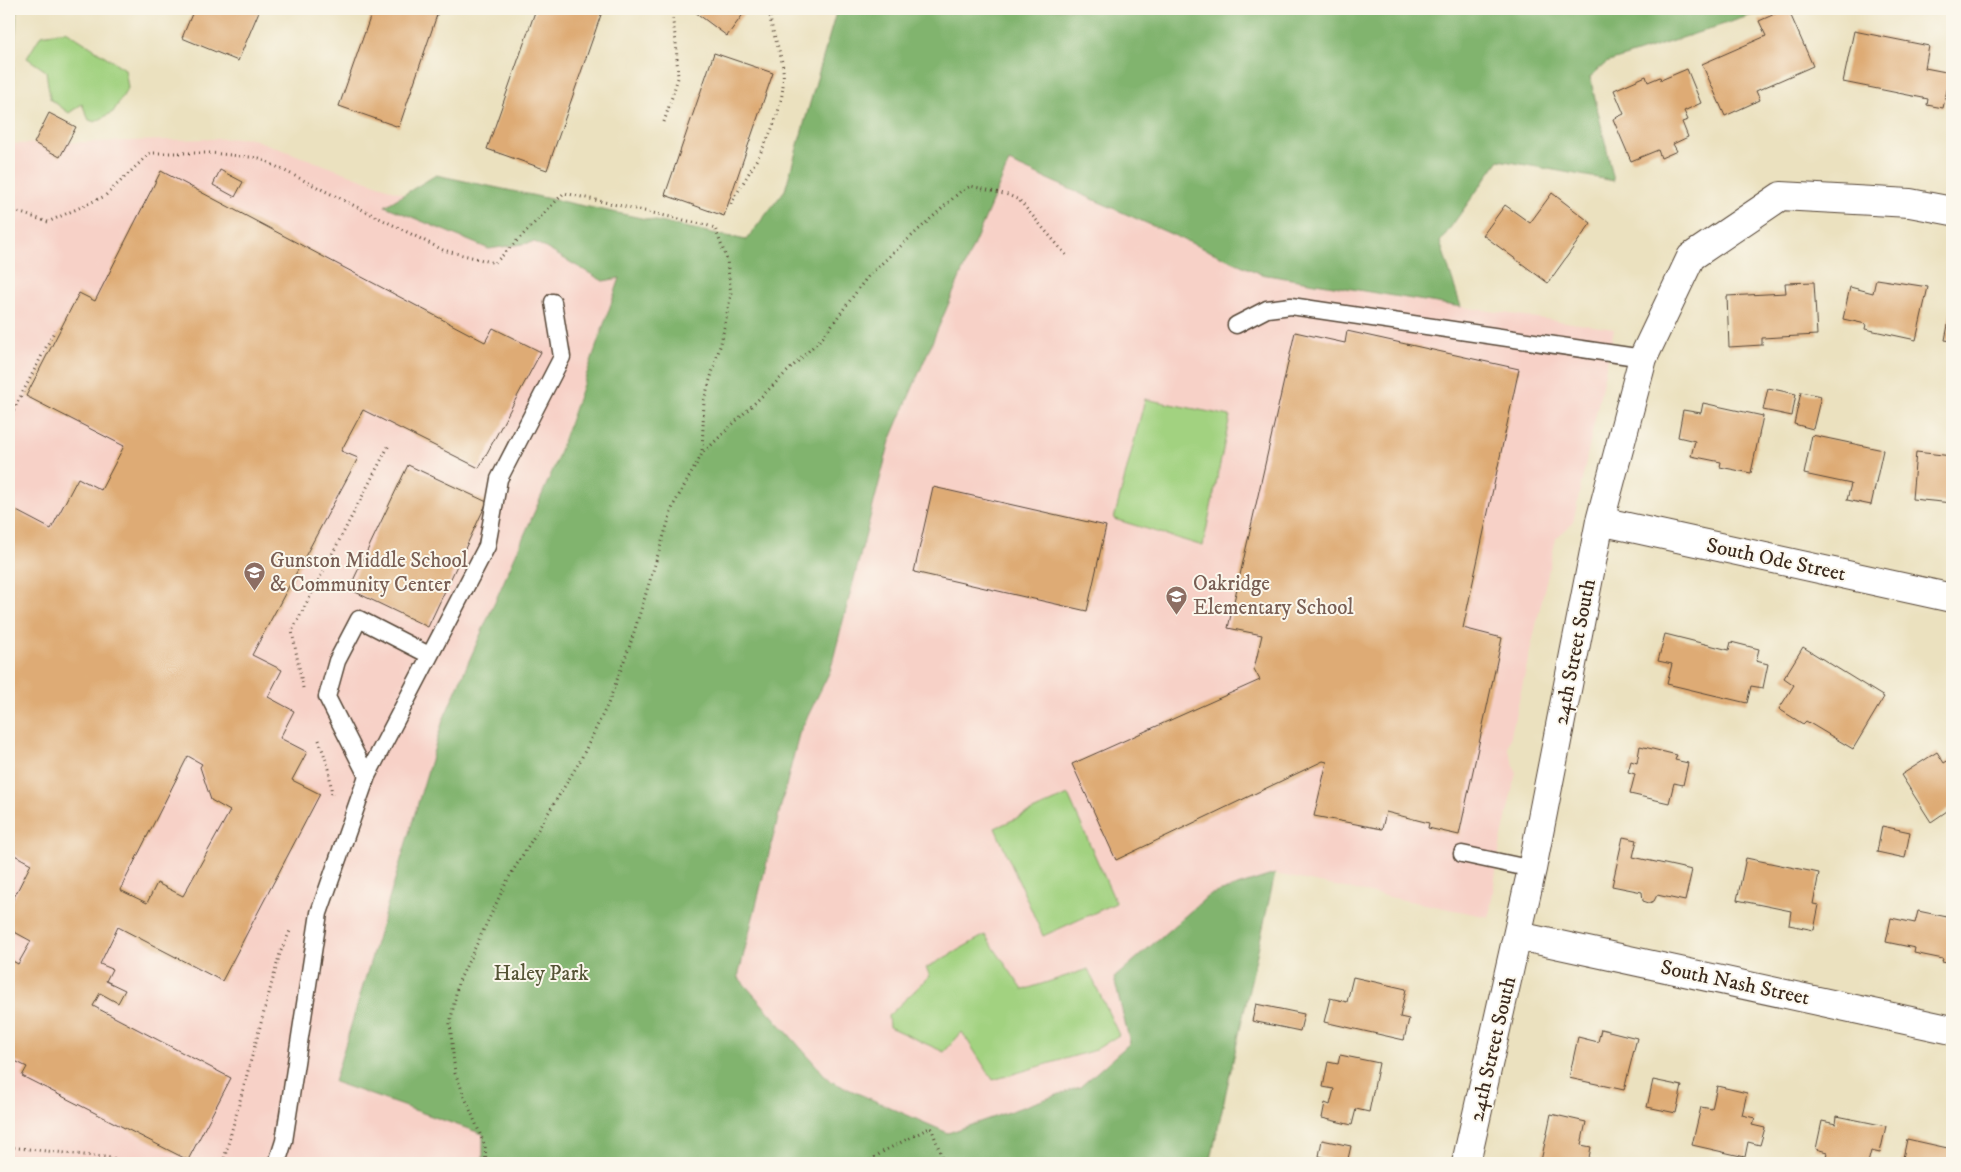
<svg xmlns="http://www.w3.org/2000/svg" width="1961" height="1172" font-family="'IM FELL DW Pica',serif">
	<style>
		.built { fill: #f7d1c7 }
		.green { fill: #a2d280; stroke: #6e7e4f }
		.forest { fill: #81b46e; stroke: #5e6f46 }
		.building { fill: #deab74; fill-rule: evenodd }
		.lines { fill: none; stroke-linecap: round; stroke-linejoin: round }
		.service-casing { stroke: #554536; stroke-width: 19 }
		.minor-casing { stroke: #554536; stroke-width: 30 }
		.path { stroke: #554536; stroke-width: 3; stroke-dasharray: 1 4; stroke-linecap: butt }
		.service { stroke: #fff; stroke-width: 16 }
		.minor { stroke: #fff; stroke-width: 28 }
		.labels { text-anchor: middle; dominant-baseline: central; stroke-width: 4; stroke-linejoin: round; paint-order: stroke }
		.street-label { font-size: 21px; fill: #3b2a1e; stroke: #fbf7ec }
		.education-label { font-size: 21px; fill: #785e54; stroke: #fbf7ec; text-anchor: start }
		.park-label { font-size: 21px; fill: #555436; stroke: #fbf7ec }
	</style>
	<rect width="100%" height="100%" fill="#fbf7ec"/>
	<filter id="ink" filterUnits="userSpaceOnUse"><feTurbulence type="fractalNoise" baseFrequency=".02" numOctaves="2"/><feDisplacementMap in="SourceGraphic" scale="10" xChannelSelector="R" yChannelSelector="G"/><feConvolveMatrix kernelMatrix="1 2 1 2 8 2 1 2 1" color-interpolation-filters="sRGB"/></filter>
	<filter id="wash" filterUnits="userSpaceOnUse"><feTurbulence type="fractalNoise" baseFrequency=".0096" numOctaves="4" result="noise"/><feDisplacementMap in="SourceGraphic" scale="20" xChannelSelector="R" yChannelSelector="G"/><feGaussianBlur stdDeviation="1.12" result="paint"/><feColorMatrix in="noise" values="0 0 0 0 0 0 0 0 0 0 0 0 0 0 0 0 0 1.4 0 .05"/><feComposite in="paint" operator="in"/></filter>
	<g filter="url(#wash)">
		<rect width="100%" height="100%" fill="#ebe1bf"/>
		<path class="built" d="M250,138L535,242L603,281L620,278L334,1082L483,1134V1163H9V144Z
			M1009,162L1261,274L1400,298L1614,329L1573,523L1556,538L1508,748L1516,772L1500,846L1489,917L1275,874L1232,1064L1080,1087L947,1133L830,1081L707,996L783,693Z"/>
		<path class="green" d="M9,9H17L9,140Z
			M66,31L125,69L128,88L113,112L95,122L89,120L82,104L69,113L50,99L46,71L27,58L41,35Z
			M1145,399L1230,416L1203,546L1114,519Z
			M1068,795L1116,903L1043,936L995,828Z
			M985,935L1023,990L1088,969L1119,1035L1095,1050L993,1080L962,1032L944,1052L889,1027L888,1016L930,976L926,968Z"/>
		<path class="forest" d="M837,9H1770L1606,63L1590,77L1614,181L1499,160L1440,242L1461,307L1261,274L1009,162L890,441L830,671L799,734L738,977L830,1081L948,1133L1080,1087L1130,1043L1114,978L1209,895L1275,874L1210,1163H483V1134L334,1082L443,720L555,465L620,278L603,281L535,242L489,249L385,206L436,175L746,240L785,190Z"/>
		<g id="blocks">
			<path class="building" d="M194,9H260L238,61L182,38Z
				M373,9H439L399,127L339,106Z
				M536,9H603L547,170L487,149Z
				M691,9H747L727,36Z
				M1786,9H1788L1813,66L1756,91L1760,100L1725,116L1702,64L1766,36L1759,21Z
				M1854,31L1929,46L1925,68L1951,73L1943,108L1927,105L1928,99L1843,82Z
				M714,53L773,73L724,216L665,195Z
				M1687,69L1701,103L1684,111L1688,120L1682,122L1688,137L1673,144L1677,151L1661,158L1658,150L1631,161L1613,119L1624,114L1614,90L1646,76L1648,82L1660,77L1661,80Z
				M49,113L76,127L60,157L34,143Z
				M220,170L243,182L235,197L213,185Z
				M161,171L485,342L493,328L541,352L479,468L363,410L341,451L358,458L252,655L282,670L268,697L294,711L280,738L307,752L292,780L320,794L222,981L118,927L100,964L112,969L106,981L125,990L118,1003L100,993L93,1006L231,1078L188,1160L22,1076L27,1067L9,1058V959L18,964L31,941L9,929V907L31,864L9,852V507L51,529L78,478L101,490L124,446L26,396L79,293L95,301ZM188,756L202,764L200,767L211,800L230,811L183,896L157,883L147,903L120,890Z
				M1552,193L1591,223L1548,283L1483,235L1505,205L1530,223Z
				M1876,279L1928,287L1916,340L1865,329L1866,324L1843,319L1850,287L1873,293Z
				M1814,282L1817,335L1762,338V345L1729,347L1727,296L1786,293L1785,283Z
				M1951,310H1952V341L1945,340Z
				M1347,331L1519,369L1463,628L1502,638L1459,835L1428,828L1429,823L1386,812L1382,829L1314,816L1327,762L1323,761L1116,860L1072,764L1260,680L1254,669L1262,635L1228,628L1295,332L1345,343Z
				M1768,388L1796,394L1792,416L1763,410Z
				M1801,392L1821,396L1813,429L1794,424Z
				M1703,403L1763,416L1751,473L1720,467L1721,462L1691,456L1695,441L1678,437L1683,410L1701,413Z
				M1812,435L1883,450L1871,505L1847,500L1851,484L1804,474Z
				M1916,452L1952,456V503L1912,499Z
				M408,465L487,502L428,627L349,589Z
				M933,487L1106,526L1087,611L914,572Z
				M1665,634L1729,650L1731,642L1759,649L1756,661L1768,664L1763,688L1751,686L1747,703L1667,684L1672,664L1658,661Z
				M1803,647L1884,697L1853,749L1806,721L1803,724L1779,709L1794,685L1784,678Z
				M1640,746L1677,755L1675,760L1688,763L1683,785L1674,783L1669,803L1630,794L1635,774L1628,772L1631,761L1637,763Z
				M1937,752L1944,763L1952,758V812L1950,809L1931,822L1901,775Z
				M1882,826L1910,832L1905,858L1877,852Z
				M1623,837L1637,840L1633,857L1692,870L1685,901L1657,895L1654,901L1649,903L1643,901L1642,892L1612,886Z
				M1746,858L1819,873L1813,904L1819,905L1814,930L1789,925L1791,911L1737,900Z
				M1918,911L1952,918V964L1942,962L1943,959L1914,953L1915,948L1886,942L1891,918L1915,923Z
				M1353,977L1406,989L1400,1017L1409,1019L1404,1040L1324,1022L1330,998L1347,1002Z
				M1256,1004L1304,1014L1300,1031L1252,1021Z
				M1601,1029L1637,1038L1624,1090L1569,1078L1578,1037L1598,1042Z
				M1340,1055L1379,1063L1369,1112L1356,1109L1352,1125L1322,1118L1325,1103L1330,1105L1334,1089L1323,1087L1328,1062L1338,1064Z
				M1653,1080L1682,1086L1676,1113L1647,1107Z
				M1717,1086L1747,1093L1742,1115L1755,1118L1752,1125L1765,1128L1760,1145L1748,1142L1745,1157L1692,1145L1701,1107L1712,1109Z
				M1551,1114L1586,1122L1581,1145L1591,1147L1588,1163L1541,1161Z
				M1837,1116L1886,1126L1880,1153L1871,1151L1868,1163H1825L1827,1152L1816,1149L1822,1121L1836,1124Z
				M1907,1139L1952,1149V1163H1902Z
				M1322,1140L1351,1146L1347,1163H1329L1330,1159L1319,1156Z"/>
		</g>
	</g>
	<g filter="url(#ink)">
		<use href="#blocks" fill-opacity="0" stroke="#554536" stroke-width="1"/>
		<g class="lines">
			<defs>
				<path id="service" d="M1236,325L1267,309L1291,306L1643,358
					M367,776L327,697L337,661L359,619L429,655
					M1462,854L1532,869
					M277,1163L284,1141L319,913L367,776L487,546L499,479L562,357L553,302"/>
				<path id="minor" d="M1600,521L1952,598
					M1518,936L1952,1030
					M1466,1163L1532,869L1600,521L1643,358L1691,257L1781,196L1910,203L1952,211"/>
			</defs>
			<use href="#service" class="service-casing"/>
			<use href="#minor" class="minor-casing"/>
			<path class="path" d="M664,122L678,78L676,42L671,9
				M731,204C754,162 787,119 783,69C781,48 769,30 770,9
				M9,209L48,222L105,196L150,153H211L259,158L443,250L495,263L564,193L706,225L715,228L727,260L731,294L721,343L704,400L702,453
				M9,419L55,330
				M303,688L292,631L389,445
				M319,740L329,769L332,797
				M9,1147L113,1158L124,1163
				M223,1163L280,953L290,931
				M486,1163L485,1146L455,1073L450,1024L458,983L508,879L580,761L608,704L630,645L673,506L702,454L823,337L868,276L961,191L971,186L1008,195L1019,200L1067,256
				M866,1163L884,1151L931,1127L944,1163"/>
			<use href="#service" class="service"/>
			<use href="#minor" class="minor"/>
		</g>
	</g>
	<defs>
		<symbol id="school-pin" viewBox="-11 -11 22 30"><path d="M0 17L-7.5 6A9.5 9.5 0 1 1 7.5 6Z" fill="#8d6e63" stroke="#fbf7ec"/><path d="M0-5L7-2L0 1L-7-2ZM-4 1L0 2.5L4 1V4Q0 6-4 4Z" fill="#fff"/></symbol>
	</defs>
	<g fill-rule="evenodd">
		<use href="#school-pin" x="242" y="560" width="25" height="34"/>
		<use href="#school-pin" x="1164" y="584" width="25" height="34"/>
	</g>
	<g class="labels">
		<g class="street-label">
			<text transform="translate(1776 560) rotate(12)">South Ode Street</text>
			<text transform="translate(1575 652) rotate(-79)">24th Street South</text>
			<text transform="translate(1735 983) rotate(12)">South Nash Street</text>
			<text transform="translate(1493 1049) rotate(-77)">24th Street South</text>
		</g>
		<g class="education-label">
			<text x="270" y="561">Gunston Middle School<tspan x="270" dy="24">&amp; Community Center</tspan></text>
			<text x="1193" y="584">Oakridge<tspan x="1193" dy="24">Elementary School</tspan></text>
		</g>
		<g class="park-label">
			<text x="541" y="974">Haley Park</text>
		</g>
	</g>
	<rect width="1961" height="1172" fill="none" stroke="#fbf7ec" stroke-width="30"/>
</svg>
